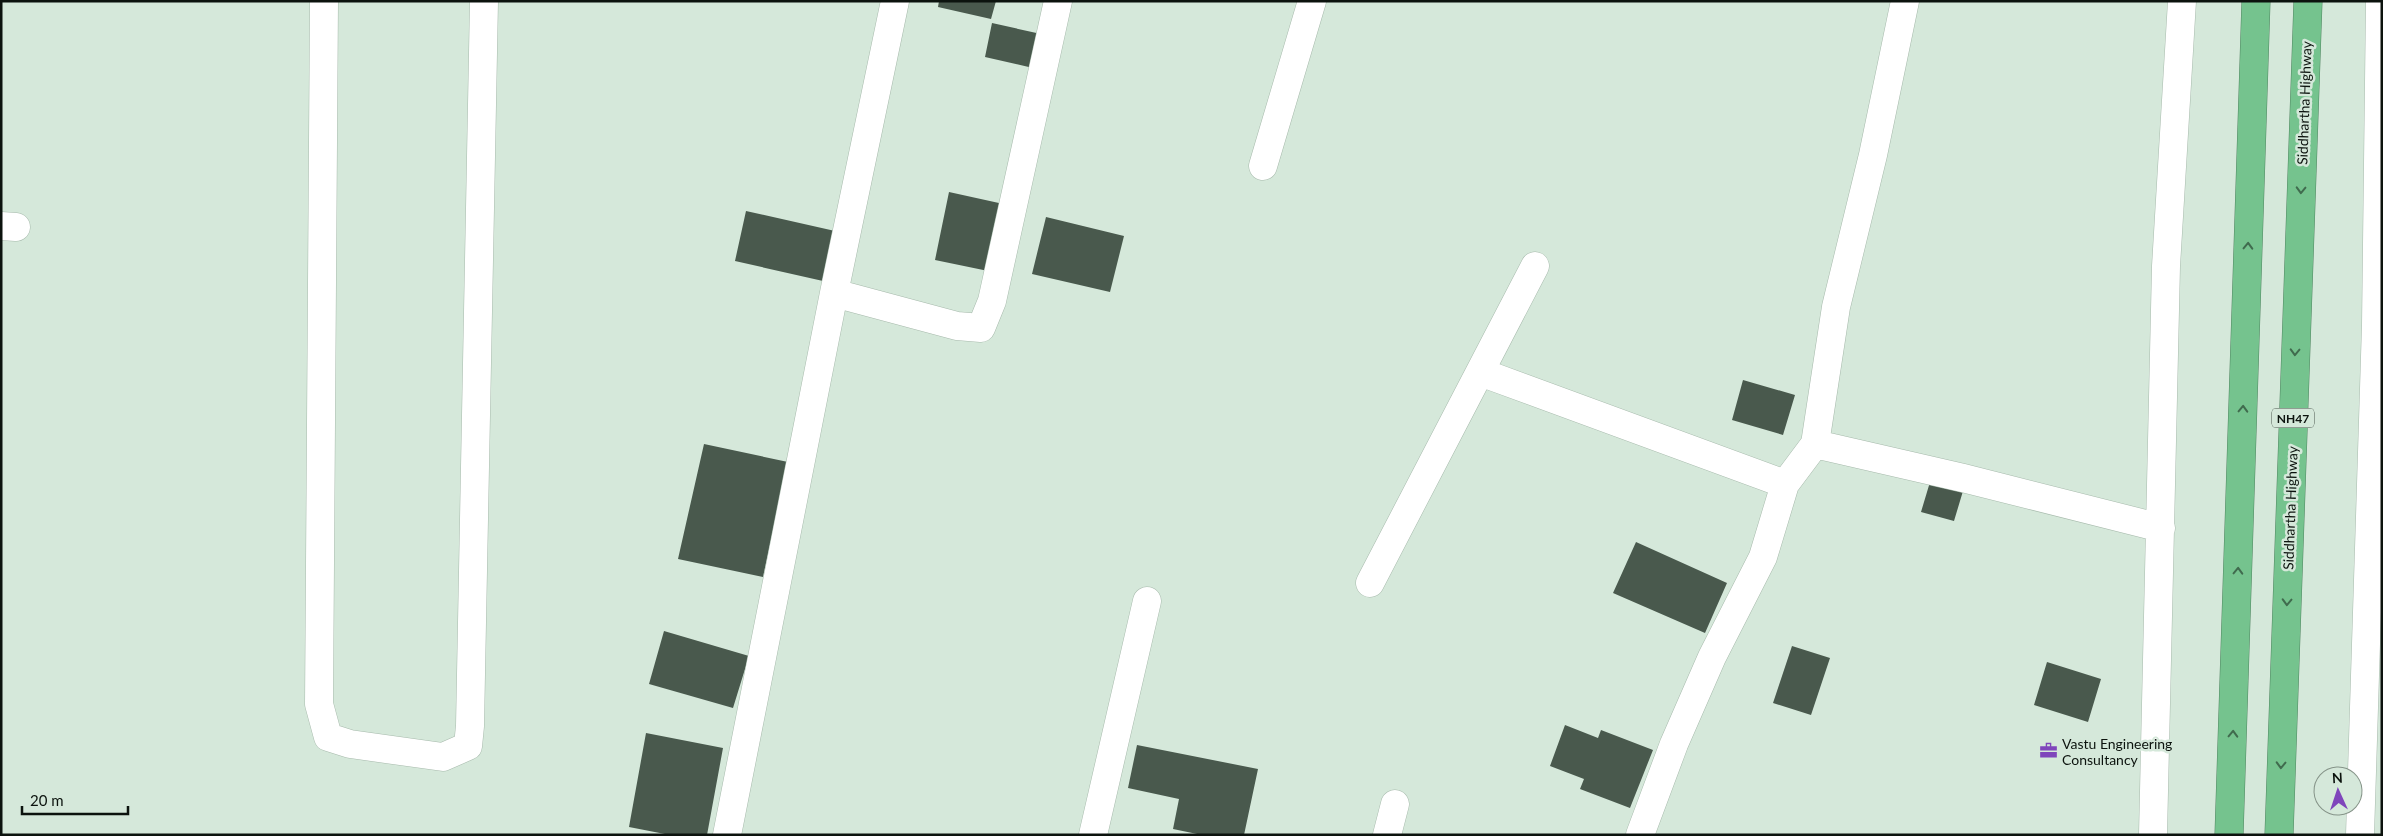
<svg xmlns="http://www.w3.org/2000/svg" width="2383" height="836" font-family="Lato,sans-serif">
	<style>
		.building { fill: #49594d }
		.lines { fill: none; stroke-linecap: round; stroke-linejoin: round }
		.minor-casing { stroke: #a7baac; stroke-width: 29 }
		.highway-casing { stroke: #508561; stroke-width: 29 }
		.minor { stroke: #fff; stroke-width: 28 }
		.highway { stroke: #75c38e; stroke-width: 28 }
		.oneway { stroke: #406b4e }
		.labels { text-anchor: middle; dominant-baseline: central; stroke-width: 5; stroke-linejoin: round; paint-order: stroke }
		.shield { fill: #d5e8da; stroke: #48534b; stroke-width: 1 }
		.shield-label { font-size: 12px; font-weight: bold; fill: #0c130e }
		.street-label { font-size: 14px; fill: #0c130e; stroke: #d5e8da }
		.poi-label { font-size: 14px; fill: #0c130e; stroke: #d5e8da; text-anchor: start }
	</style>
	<rect width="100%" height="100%" fill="#d5e8da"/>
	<path class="building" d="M939,1H996L991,19L938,7Z
		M992,23L1041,34L1033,68L985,57Z
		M949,192L1008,205L993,272L935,260Z
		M746,211L835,231L823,281L735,261Z
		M1046,217L1124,236L1110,292L1032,274Z
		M1743,380L1795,395L1783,435L1732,420Z
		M704,444L788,462L763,577L678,559Z
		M1930,482L1963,491L1954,521L1921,512Z
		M1636,542L1727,583L1705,633L1613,593Z
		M664,631L749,656L733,708L649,684Z
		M1792,646L1830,658L1811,715L1773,703Z
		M2047,662L2101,679L2088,722L2034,705Z
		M1565,725L1598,738L1601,730L1653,750L1630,808L1580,789L1584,779L1550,766Z
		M646,733L723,748L707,835H670L629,827Z
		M1137,745L1258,769L1244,835H1202L1173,829L1179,799L1128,788Z"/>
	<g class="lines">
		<defs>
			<path id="minor" d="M324,1L319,704L328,737L350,744L443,757L468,746L470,726L484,1
				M1263,166L1312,1
				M1,226L16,227
				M834,293L957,326L981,328L992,301L1058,1
				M1480,372L1785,484
				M1815,444L1963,478L2161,528
				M1370,583L1535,266
				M727,835L834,293L895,1
				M1093,835L1147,601
				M1387,835L1395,804
				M1640,835L1674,744L1712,657L1763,557L1785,484L1815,444L1836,307L1873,155L1905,1
				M2153,835L2166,266L2182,1
				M2360,835L2376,325L2380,1"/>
			<path id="highway" d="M2229,835L2256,1
				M2279,835L2308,1"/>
		</defs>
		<use href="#minor" class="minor-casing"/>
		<use href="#highway" class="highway-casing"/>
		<use href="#minor" class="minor"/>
		<use href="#highway" class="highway"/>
	</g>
	<defs><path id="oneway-chevron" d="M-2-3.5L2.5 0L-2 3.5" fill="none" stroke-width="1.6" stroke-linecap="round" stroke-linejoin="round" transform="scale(1.25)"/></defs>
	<g class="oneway">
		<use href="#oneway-chevron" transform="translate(2301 190) rotate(92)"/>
		<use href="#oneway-chevron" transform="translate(2248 246) rotate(-88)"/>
		<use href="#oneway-chevron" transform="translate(2295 352) rotate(92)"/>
		<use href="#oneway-chevron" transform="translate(2243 409) rotate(-88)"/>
		<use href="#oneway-chevron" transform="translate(2238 571) rotate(-88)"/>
		<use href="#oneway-chevron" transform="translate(2287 602) rotate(92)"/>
		<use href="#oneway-chevron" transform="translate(2233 734) rotate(-88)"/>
		<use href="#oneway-chevron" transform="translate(2281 765) rotate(92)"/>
	</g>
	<defs>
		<symbol id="office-bare" viewBox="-9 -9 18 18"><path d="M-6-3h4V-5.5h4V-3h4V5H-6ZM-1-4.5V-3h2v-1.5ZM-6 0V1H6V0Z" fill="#7f45bb" stroke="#d5e8da" stroke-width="2.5" paint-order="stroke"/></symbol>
	</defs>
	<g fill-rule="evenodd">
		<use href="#office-bare" x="2036" y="738" width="25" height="25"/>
	</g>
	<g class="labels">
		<rect class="shield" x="2272" y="408.5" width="42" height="19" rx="4"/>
		<g class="shield-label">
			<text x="2293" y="418">NH47</text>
		</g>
		<g class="street-label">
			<text transform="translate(2304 103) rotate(-88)">Siddhartha Highway</text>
			<text transform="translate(2290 508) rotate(-88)">Siddhartha Highway</text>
		</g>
		<g class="poi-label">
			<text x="2062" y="743">Vastu Engineering<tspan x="2062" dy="16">Consultancy</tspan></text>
		</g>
	</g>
	<rect width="2383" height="836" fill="none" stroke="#0c130e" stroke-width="5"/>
	<g transform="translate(2338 791) rotate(357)"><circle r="24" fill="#d5e8da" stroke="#859388"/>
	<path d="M0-4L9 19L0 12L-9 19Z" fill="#7f45bb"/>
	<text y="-8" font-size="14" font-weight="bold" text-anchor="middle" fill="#0c130e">N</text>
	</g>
	<path d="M22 806v8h106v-8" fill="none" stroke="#0c130e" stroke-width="2.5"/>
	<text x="30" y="806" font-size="15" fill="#0c130e" stroke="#d5e8da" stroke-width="4" paint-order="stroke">20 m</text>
</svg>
